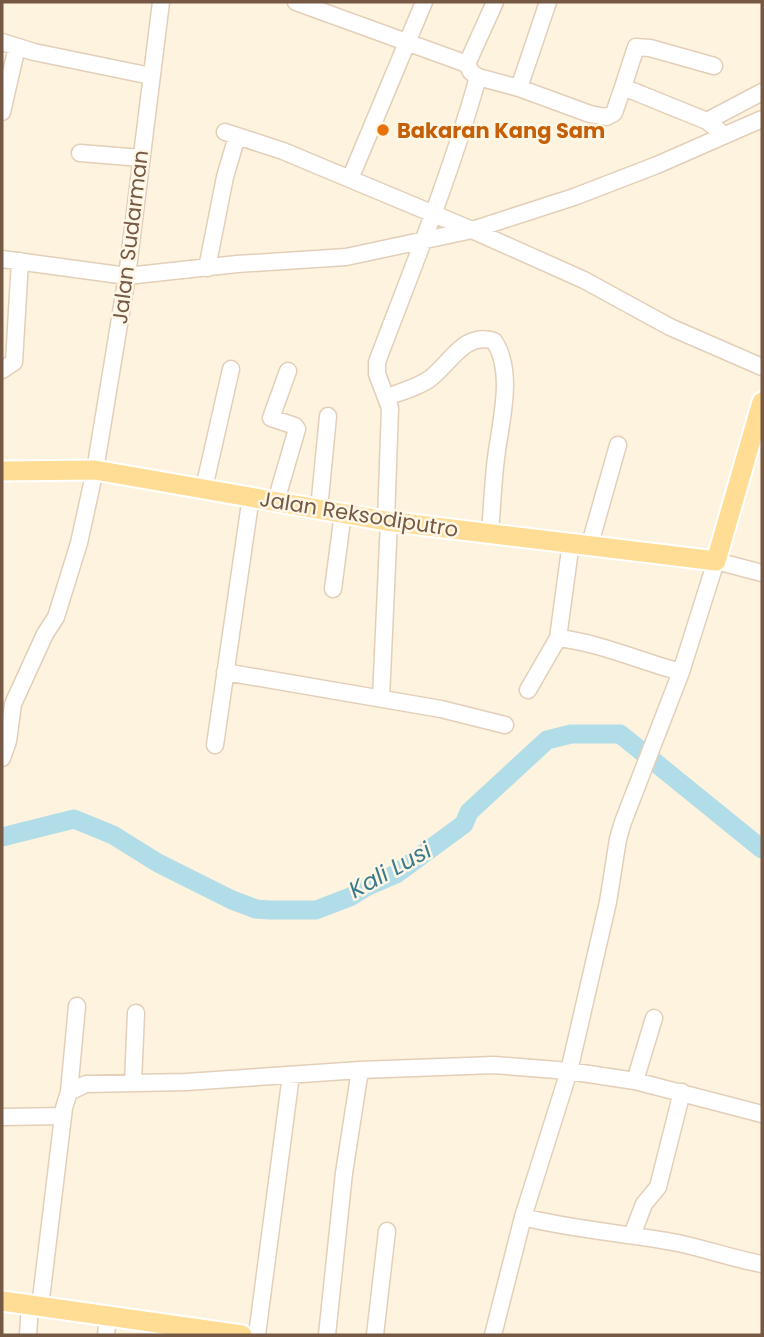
<svg xmlns="http://www.w3.org/2000/svg" width="764" height="1337" font-family="Poppins,sans-serif">
	<style>
		.lines { fill: none; stroke-linecap: round; stroke-linejoin: round }
		.river { stroke: #b1dde9; stroke-width: 19 }
		.minor-casing { stroke: #e3cfb9; stroke-width: 19 }
		.major-casing { stroke: #fff; stroke-width: 23 }
		.minor { stroke: #fff; stroke-width: 16 }
		.major { stroke: #ffdd94; stroke-width: 19 }
		.food-dot { fill: #e8710a; stroke: #fff7e6; stroke-width: 2.5 }
		.labels { text-anchor: middle; dominant-baseline: central; stroke-width: 5; stroke-linejoin: round; paint-order: stroke }
		.food-label { font-size: 21px; font-weight: bold; fill: #c56008; stroke: #fff7e6; text-anchor: start }
		.street-label { font-size: 21px; fill: #765944; stroke: #fff7e6 }
		.water-label { font-size: 23px; font-style: italic; fill: #3c7a8b; stroke: #fff7e6 }
	</style>
	<rect width="100%" height="100%" fill="#fef3de"/>
	<g class="lines">
		<path class="river" d="M2,837L74,819L113,835L158,863L232,900L256,909L270,910H316L350,897L368,886L396,874L464,824L469,812L547,740L571,734H620L762,849"/>
		<defs>
			<path id="minor" d="M296,2L467,64
				M495,2L467,64L471,72L478,77L519,88L590,114L606,117L614,113L623,87L707,121L723,134
				M2,42L34,52L151,76
				M623,87L636,47L650,48L714,66
				M519,88L548,2
				M2,112L17,47
				M707,121L762,92
				M225,132L283,151L472,230L584,280L670,327L762,367
				M80,153L141,158
				M350,179L424,2
				M2,259L127,276L237,264L346,257L472,230L574,197L657,165L762,119
				M207,268L225,177L237,136
				M2,370L14,362L20,261
				M387,397C400,392 416,388 428,380C450,365 463,331 494,341C515,372 500,424 496,458C493,483 492,508 490,533
				M204,488L231,369
				M276,501L297,429L295,426L271,418L288,371
				M319,509L328,416
				M386,521L390,408L377,374V362C413,267 451,174 478,77
				M590,544L618,445
				M333,589L343,513
				M558,638C601,643 639,661 681,672
				M225,672L441,709L505,725
				M528,690L558,638L571,542
				M381,698L389,521
				M215,745L251,496
				M2,758L8,741L13,704L45,634L56,617L79,543L95,470L127,276L161,2
				M635,1081L654,1018
				M133,1083L136,1013
				M69,1092L77,1006
				M2,1117L63,1116
				M523,1217C574,1230 626,1233 678,1243C706,1249 734,1259 762,1264
				M632,1235L644,1204L658,1187L682,1092
				M40,1307L64,1108L69,1092L86,1084L186,1082L360,1070L494,1065L569,1071L635,1081L762,1114
				M28,1335L30,1305
				M106,1335L108,1316
				M257,1335L291,1075
				M327,1335L344,1173L360,1070
				M375,1335L387,1231
				M493,1335L523,1217L569,1071L608,902L618,839L623,822L681,672L716,561L762,573"/>
			<path id="major" d="M2,471L95,470L386,521L716,561L762,402
				M2,1301L242,1335"/>
		</defs>
		<use href="#minor" class="minor-casing"/>
		<use href="#major" class="major-casing"/>
		<use href="#minor" class="minor"/>
		<use href="#major" class="major"/>
	</g>
	<circle class="food-dot" cx="383" cy="130" r="7"/>
	<g class="labels">
		<g class="food-label">
			<text x="397" y="130">Bakaran Kang Sam</text>
		</g>
		<g class="street-label">
			<text transform="translate(130 237) rotate(-83)">Jalan Sudarman</text>
			<text transform="translate(359 514) rotate(9)">Jalan Reksodiputro</text>
		</g>
		<g class="water-label">
			<text transform="translate(390 870) rotate(-29)">Kali Lusi</text>
		</g>
	</g>
	<rect width="764" height="1337" fill="none" stroke="#765944" stroke-width="7"/>
</svg>
